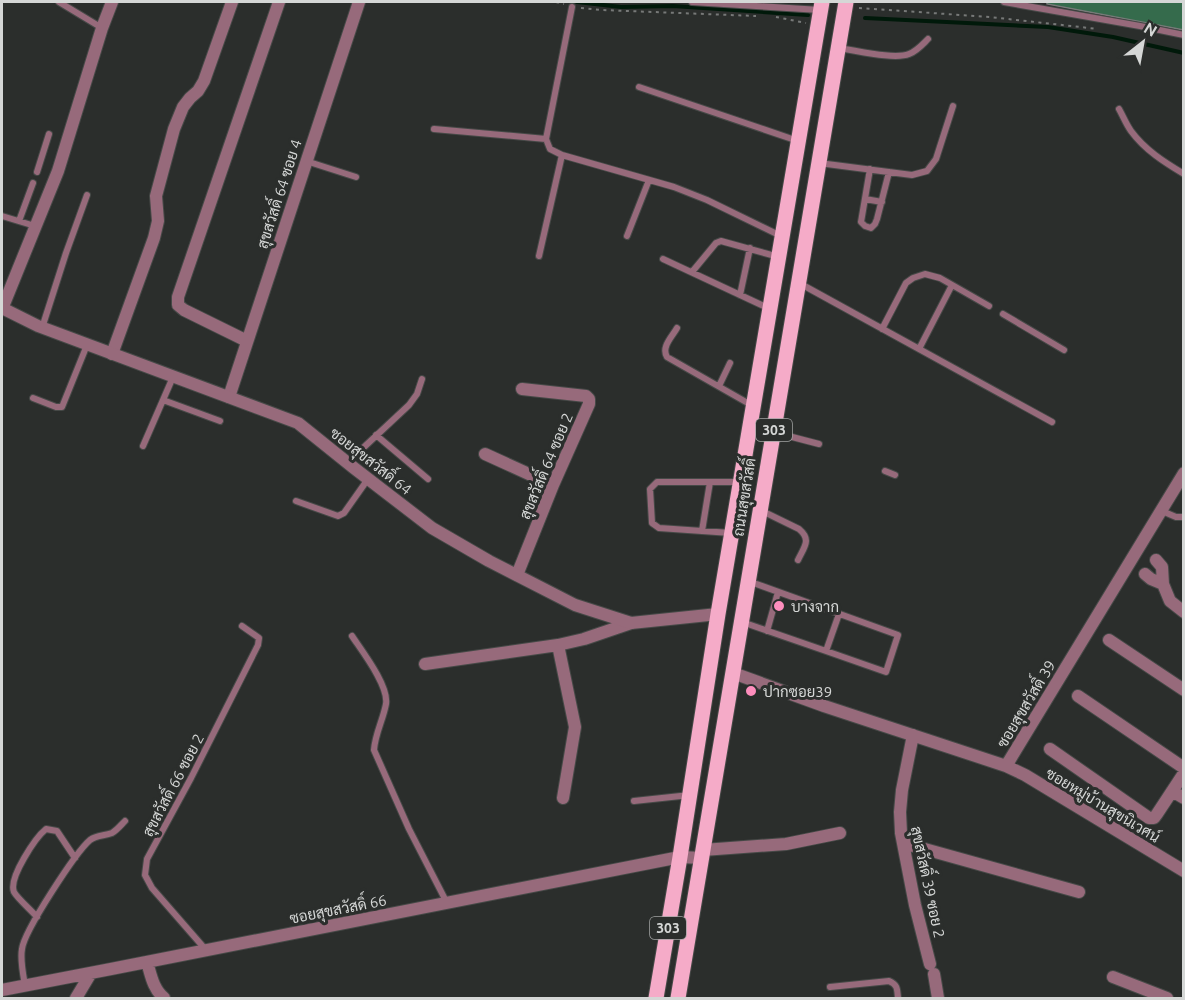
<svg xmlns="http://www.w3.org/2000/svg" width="1185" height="1000" font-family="Ubuntu,Sarabun,sans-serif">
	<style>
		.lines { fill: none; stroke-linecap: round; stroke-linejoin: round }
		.stream { stroke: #00190a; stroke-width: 4 }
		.building { fill: #356b4c; stroke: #777b79; stroke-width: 1.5 }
		.service-casing { stroke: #464947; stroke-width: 8 }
		.minor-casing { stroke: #464947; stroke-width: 14 }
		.tertiary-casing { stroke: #464947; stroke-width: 14 }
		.primary-casing { stroke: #464947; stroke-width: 17 }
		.path { stroke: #777978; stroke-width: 2; stroke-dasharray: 3 4.5; stroke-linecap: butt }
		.service { stroke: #976a7b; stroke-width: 6 }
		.minor { stroke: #976a7b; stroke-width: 12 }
		.tertiary { stroke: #976a7b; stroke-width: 12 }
		.primary { stroke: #f5abc8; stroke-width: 15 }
		.poi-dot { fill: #fe8ebd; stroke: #2b2e2c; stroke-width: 2 }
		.labels { text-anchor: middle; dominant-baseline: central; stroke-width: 6; stroke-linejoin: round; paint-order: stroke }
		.shield { fill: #2b2e2c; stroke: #a2a4a3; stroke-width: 1.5 }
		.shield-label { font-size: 14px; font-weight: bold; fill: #d5d7d6 }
		.street-label { font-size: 15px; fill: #d5d7d6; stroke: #2b2e2c }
		.poi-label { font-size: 15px; fill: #d5d7d6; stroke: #2b2e2c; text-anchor: start }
	</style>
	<rect width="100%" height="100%" fill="#2b2e2c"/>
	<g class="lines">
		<path class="stream" d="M577,2L621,7L673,6L808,15
			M865,18L1048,27L1113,37L1184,53"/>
	</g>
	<path class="building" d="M1047,2H1184V30L1047,4Z"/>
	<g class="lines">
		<defs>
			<path id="service" d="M59,2L102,28
				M692,2L820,10
				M1004,2L1140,26L1184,35
				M838,48C855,50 894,60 909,54C917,51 922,45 928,39
				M639,87L798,141
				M1119,109C1123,116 1126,124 1131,131C1145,150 1164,162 1184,174
				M434,129L546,139
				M562,155L674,187L707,200L781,236
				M306,161L356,177
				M819,163L912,175L927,171L936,159L953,106
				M870,169L861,222L865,226L871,228L875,224L877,219L889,172
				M37,172L49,134
				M865,199L882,202
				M2,216L35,226
				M19,221L33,183
				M627,236L649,180
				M539,256L562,155L550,149L546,139L572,7
				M663,259L768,308
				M692,272L716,243L721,241L779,257
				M799,283L1052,422
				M740,295L750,248
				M1003,314L1064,350
				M42,328L66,253L87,195
				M677,328C672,337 661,347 667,357L753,406
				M882,329L906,283L913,278L925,274L940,278L989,306
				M919,349L952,285
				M719,386L730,363
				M33,398L56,407H62L87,345
				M163,400L220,421
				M773,432L819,444
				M376,435L428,479
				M143,446L173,377
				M347,463L409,405L417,394L422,379
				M885,471L895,475
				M296,501L338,516L344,513L368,479
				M762,511L799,529C812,540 804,547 798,560
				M1162,511L1176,517H1184
				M702,531L710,482
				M731,533L659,528L652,523L650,489L657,482H740
				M748,581L898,635L886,672L826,651
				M742,622L826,651L839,614
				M767,631L778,592
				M352,636C362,651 389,686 386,704C383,720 375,734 374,750L409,829L447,903
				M634,801L690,795
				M37,917C32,911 17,898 14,892C8,878 36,837 46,829L57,831L75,858
				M206,950L152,888L145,875L147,859L191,778L258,645L259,638L242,626
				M25,985C23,974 20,960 22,949C24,931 76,852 90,840C97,835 104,836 112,833C117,830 121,825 125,821
				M830,987L889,981C898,985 897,989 898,998"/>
			<path id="minor" d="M2,309L58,171L102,28L112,2
				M247,341L184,310L178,305V297L279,2
				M112,354L154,238L158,221L156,196L174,129L183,107L190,98L198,91L204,81L232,2
				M229,397L359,2
				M485,454L553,485
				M1145,574L1151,579L1163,584L1162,567L1156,560
				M517,575L553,485L589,404V399L586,396L522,389
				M1163,584L1170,601L1184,612
				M1109,640L1184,690
				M425,664L558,645
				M733,673L824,706L1006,766L1184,473
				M1078,696L1184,768
				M913,735L902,790L900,812L901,833L915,905L930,964
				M1050,749L1149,818H1154L1157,814L1184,773
				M1006,766L1025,775L1184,871
				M1172,791L1184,798
				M563,798L575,727L558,645L584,639L631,623
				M903,843L1079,892
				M703,850L786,844L840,833
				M147,962C151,975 153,989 164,998
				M934,974L938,998
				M1113,977L1167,998
				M2,990L111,969L680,857L702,858
				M76,998L91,973"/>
			<path id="tertiary" d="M2,308L38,326L298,423L354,468L432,528L489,561L575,605L631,623L718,614"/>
			<path id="primary" d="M656,998L680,857L718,614L822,2
				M678,998L846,2"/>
		</defs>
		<use href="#service" class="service-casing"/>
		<use href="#minor" class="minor-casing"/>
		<use href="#tertiary" class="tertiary-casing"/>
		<use href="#primary" class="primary-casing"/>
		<path class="path" d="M556,2L564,4
			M581,8L602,10L756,16
			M859,8L990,17L1098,29
			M776,17L806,23"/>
		<use href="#service" class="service"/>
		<use href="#minor" class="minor"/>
		<use href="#tertiary" class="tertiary"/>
		<use href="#primary" class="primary"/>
	</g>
	<g class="poi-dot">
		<circle cx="779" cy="606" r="6"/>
		<circle cx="751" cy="691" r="6"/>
	</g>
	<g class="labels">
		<g class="shield">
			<rect x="756" y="419" width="36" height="22" rx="4.5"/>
			<rect x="650" y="917" width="36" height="22" rx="4.5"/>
		</g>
		<g class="shield-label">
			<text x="774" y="430">303</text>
			<text x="668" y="928">303</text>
		</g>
		<g class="street-label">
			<text transform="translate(279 194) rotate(-72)">สุขสวัสดิ์ 64 ซอย 4</text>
			<text transform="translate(371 461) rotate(38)">ซอยสุขสวัสดิ์ 64</text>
			<text transform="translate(546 466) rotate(-67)">สุขสวัสดิ์ 64 ซอย 2</text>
			<text transform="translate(744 497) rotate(-81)">ถนนสุขสวัสดิ์</text>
			<text transform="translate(1026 704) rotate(-59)">ซอยสุขสวัสดิ์ 39</text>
			<text transform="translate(173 785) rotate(-62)">สุขสวัสดิ์ 66 ซอย 2</text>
			<text transform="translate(1103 805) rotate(31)">ซอยหมู่บ้านสุขนิเวศน์</text>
			<text transform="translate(928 882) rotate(78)">สุขสวัสดิ์ 39 ซอย 2</text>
			<text transform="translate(338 909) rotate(-11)">ซอยสุขสวัสดิ์ 66</text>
		</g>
		<g class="poi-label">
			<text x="791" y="606">บางจาก</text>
			<text x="763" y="691">ปากซอย39</text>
		</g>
	</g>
	<rect width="1185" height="1000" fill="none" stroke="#d5d7d6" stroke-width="6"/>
	<g transform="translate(1143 42) rotate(31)" stroke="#2b2e2c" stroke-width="4.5" paint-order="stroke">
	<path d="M0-4.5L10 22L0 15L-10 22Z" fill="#d5d7d6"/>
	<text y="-9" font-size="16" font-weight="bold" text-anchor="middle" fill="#d5d7d6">N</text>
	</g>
</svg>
